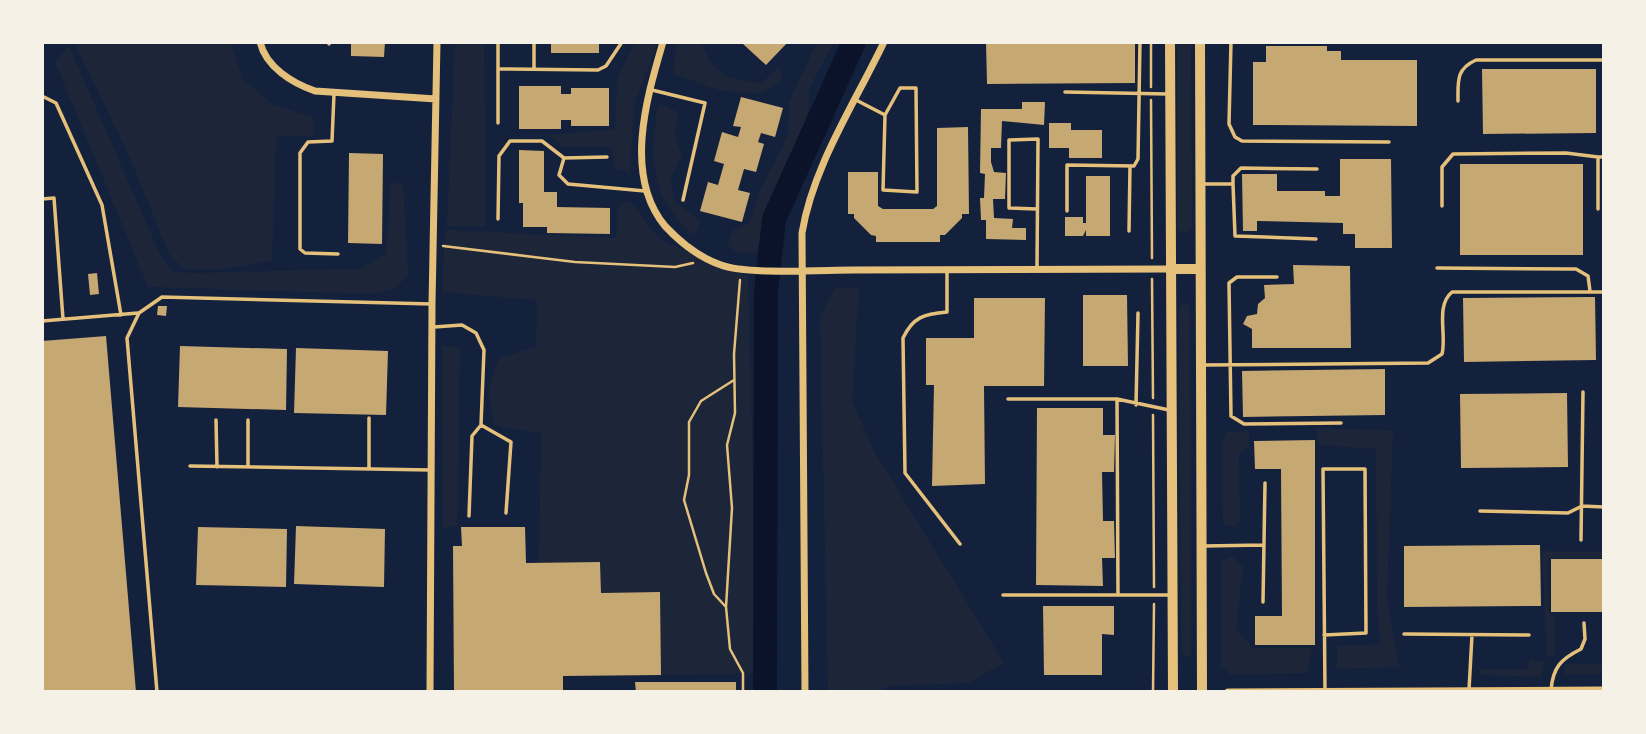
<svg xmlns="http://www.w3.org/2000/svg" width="1646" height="734" font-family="Manrope,sans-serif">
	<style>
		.green { fill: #1d2539 }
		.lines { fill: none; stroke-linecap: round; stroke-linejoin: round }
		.river { stroke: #0b132b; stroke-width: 24 }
		.building { fill: #c6a872 }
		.path { stroke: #e5c07b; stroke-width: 2.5 }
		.service { stroke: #e5c07b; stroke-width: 3.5 }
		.minor { stroke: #e5c07b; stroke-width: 7 }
		.tertiary { stroke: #e5c07b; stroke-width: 10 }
	</style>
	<rect width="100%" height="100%" fill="#14213d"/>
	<path class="green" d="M74,42H230L243,79L272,104L314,118L313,136H276L272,261L214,270L185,269L170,256L126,149Z
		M455,42H484L486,227L447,226Z
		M635,42H658L634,104L630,172L615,168L612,147H563L550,135L615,129L617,79Z
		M677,42H701C714,76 727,79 761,83L779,67L782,81L759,94L719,90L673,74Z
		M817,42H834L809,89L808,120L756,252L737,253L727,244L734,229L750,223L759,193L788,136L789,102Z
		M1177,42H1191L1192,228L1184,235L1177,229Z
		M69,46L159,252L171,271L193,273L359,269L386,254L391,184L403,182L408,275L397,287L375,294L148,287L55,62Z
		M658,104L678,112L675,135L682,156L670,178L675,202L700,221L694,236C649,196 650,159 658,104Z
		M630,201L660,240L748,276L758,673L661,675L660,592L601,593L600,562L539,563L541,433L495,426L488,391L499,358L536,347L537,300L442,292L445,230L616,238L618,205Z
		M859,287L852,401L874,451L1004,663L968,683L889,686L877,692H828L820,316L835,288Z
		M1184,302L1190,306L1191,653L1186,658L1181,653L1179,308Z
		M442,346L460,347L457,526L443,529Z
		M1316,428L1393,431L1387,600L1399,667L1337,669V646L1381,644L1377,610L1376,449L1319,445Z
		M1249,431V448L1239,453L1240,521L1234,527L1223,524L1222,445L1226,432Z
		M1542,551L1604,552V558L1548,559V612L1555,615L1554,656H1547Z
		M1232,556L1243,567L1236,630L1253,648H1311L1308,673L1230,674L1221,666V561Z
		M1530,660L1545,662L1541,677L1482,675L1478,669H1528Z
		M1564,664H1604V674H1564Z"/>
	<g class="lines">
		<path class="river" d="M765,692L766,292L774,219L854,42"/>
	</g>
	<path class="building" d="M351,42H385L384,57L351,56Z
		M551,42H599V53H551Z
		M745,42H788L766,65L743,44Z
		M986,42H1135V83L987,84Z
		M1266,46H1327V51H1341V60H1417V126L1253,125V62H1266Z
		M1482,69H1596V133L1483,134Z
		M519,86H561V94H571V88H609V126H571V120H561V129H519Z
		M741,97L783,108L775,137L761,133L758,142L764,144L756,172L744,169L738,190L750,193L742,222L700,211L708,182L718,185L724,164L714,161L722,132L738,137L741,127L733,126Z
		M1022,102H1045L1044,125L1002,121L1001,148H991V162L994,172L1006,173L1005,199H993L994,218L1013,219L1012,228H1026V240L986,239V220H981L980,198H984L985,174L980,173L981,109H1022Z
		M1049,123H1071V130H1102V158H1069V148H1049Z
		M968,127L969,214H962V218L945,235H940V242H876V236L871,235L854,218V214H848V172H878V206L883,209H933L937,206V128Z
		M519,150L544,151V192H557V207L610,208V234L547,233V227H523V203H519Z
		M349,153L383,154L382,244L348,243Z
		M1340,159H1391L1392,248H1355V234H1343V223L1257,221V231H1243L1242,174H1277V191H1325V196H1340Z
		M1460,164H1583V255H1460Z
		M1086,176H1110V236H1086V230L1083,236H1065V217H1083V223H1086Z
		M1293,265L1350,266L1351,348H1252V329L1243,324L1247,316L1257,314L1258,304L1265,298L1264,285L1294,284Z
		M97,273L99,294L90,295L88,274Z
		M1083,295H1127L1128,366H1083Z
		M1595,297L1596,360L1464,362L1463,298Z
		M974,298H1045L1044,386H984L985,484L932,486L934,385H926V338H974Z
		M158,306H167L166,316L157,315Z
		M106,336L136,692H42V341Z
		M180,346L287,349L286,410L178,407Z
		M296,348L388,351L386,415L294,413Z
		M1385,369V415L1243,417L1242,371Z
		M1567,393L1568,467L1461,468L1460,394Z
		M1037,408H1103V435H1115L1114,472H1102L1103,521H1114L1115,558H1102L1103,586L1036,585Z
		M1315,440V645H1255V616H1282L1281,469H1255L1254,441Z
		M296,526L385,529L384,587L294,584Z
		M198,527L287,529L286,587L196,585Z
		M461,527H525L526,563L600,562L601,593L660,592L661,675L563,676V692H454L453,546H462Z
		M1540,545L1541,606L1404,607V546Z
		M1551,559H1604V612H1551Z
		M1043,606H1114V635L1102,634V675H1044Z
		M635,682H736V692H636Z"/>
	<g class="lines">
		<path class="path" d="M1151,42V87
			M1151,100L1152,258
			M443,246L575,262L675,267L693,263
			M1152,279L1153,398
			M740,280L734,354L735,413L727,445L732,508L726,607L730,649L743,673V692
			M1153,415L1154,587
			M726,607L714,594L706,573L684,500L689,475V422L701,401L734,380
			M1153,692L1154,604"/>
		<path class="service" d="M534,42V69
			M1231,42L1229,124L1235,137L1242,141L1389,142
			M329,44V42
			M498,69L598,70L606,66L622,42
			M652,90L705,103L683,200
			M1065,92L1168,94
			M334,94L332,141L308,142L300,153V249L305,253L338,254
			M42,96L56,103L102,205L121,315
			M856,100L885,115L900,88H916L917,192L883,190L885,115
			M1458,101C1458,81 1456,69 1476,60H1604
			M498,123V42
			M607,157L564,158L559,175L568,184L645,191
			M1201,184H1233V176L1241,168L1317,169
			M1233,184L1235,236L1316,239
			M42,199L54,198L63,319
			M1442,206V167L1453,154L1566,153L1598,157
			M1598,209V157H1604
			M1067,211V165L1134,166L1138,159L1140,42
			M498,219L499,156L510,141H542L564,158
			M1129,231L1130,166
			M1437,268L1576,269L1588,276L1590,291
			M1037,269L1038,139L1009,140V208L1037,209
			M947,272V312C924,314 913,317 903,338L905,473L960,544
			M1277,277H1237L1229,283L1231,416L1244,424L1341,423
			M42,321L138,313
			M434,327L462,325L476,333L484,350L481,425L472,436L469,516
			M1203,365L1428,363L1442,354C1447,335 1435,306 1452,292H1604
			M1008,399H1117L1169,410
			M1117,399L1118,595
			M1136,405L1138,313
			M369,418V469
			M216,420L217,467
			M248,420V467
			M481,425L511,442L506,513
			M190,466L431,470
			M1480,511L1568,513L1582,506L1604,507
			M1581,540L1583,392
			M1204,546L1264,545
			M1003,595H1169
			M1263,602L1265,483
			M1404,634L1529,635
			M1324,635L1366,633L1365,469H1323L1325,691
			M1469,690L1472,635
			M1551,690C1553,667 1561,659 1581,649L1585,639L1584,623
			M157,692L127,338L139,313L162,297L432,304"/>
		<path class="minor" d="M260,42C266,67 292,83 315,91L436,99
			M663,42C647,97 623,175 665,226C680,242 700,258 721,265C747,275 823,270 853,270C960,269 1066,270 1172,269
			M430,692L432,304L437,42
			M805,692L802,233C813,166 855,103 884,42
			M1228,692L1604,690"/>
		<path class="tertiary" d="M1170,42L1173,692
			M1200,42L1202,692
			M1172,269H1199"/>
	</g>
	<rect width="1646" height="734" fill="none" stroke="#f6f1e7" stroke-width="88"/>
</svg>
